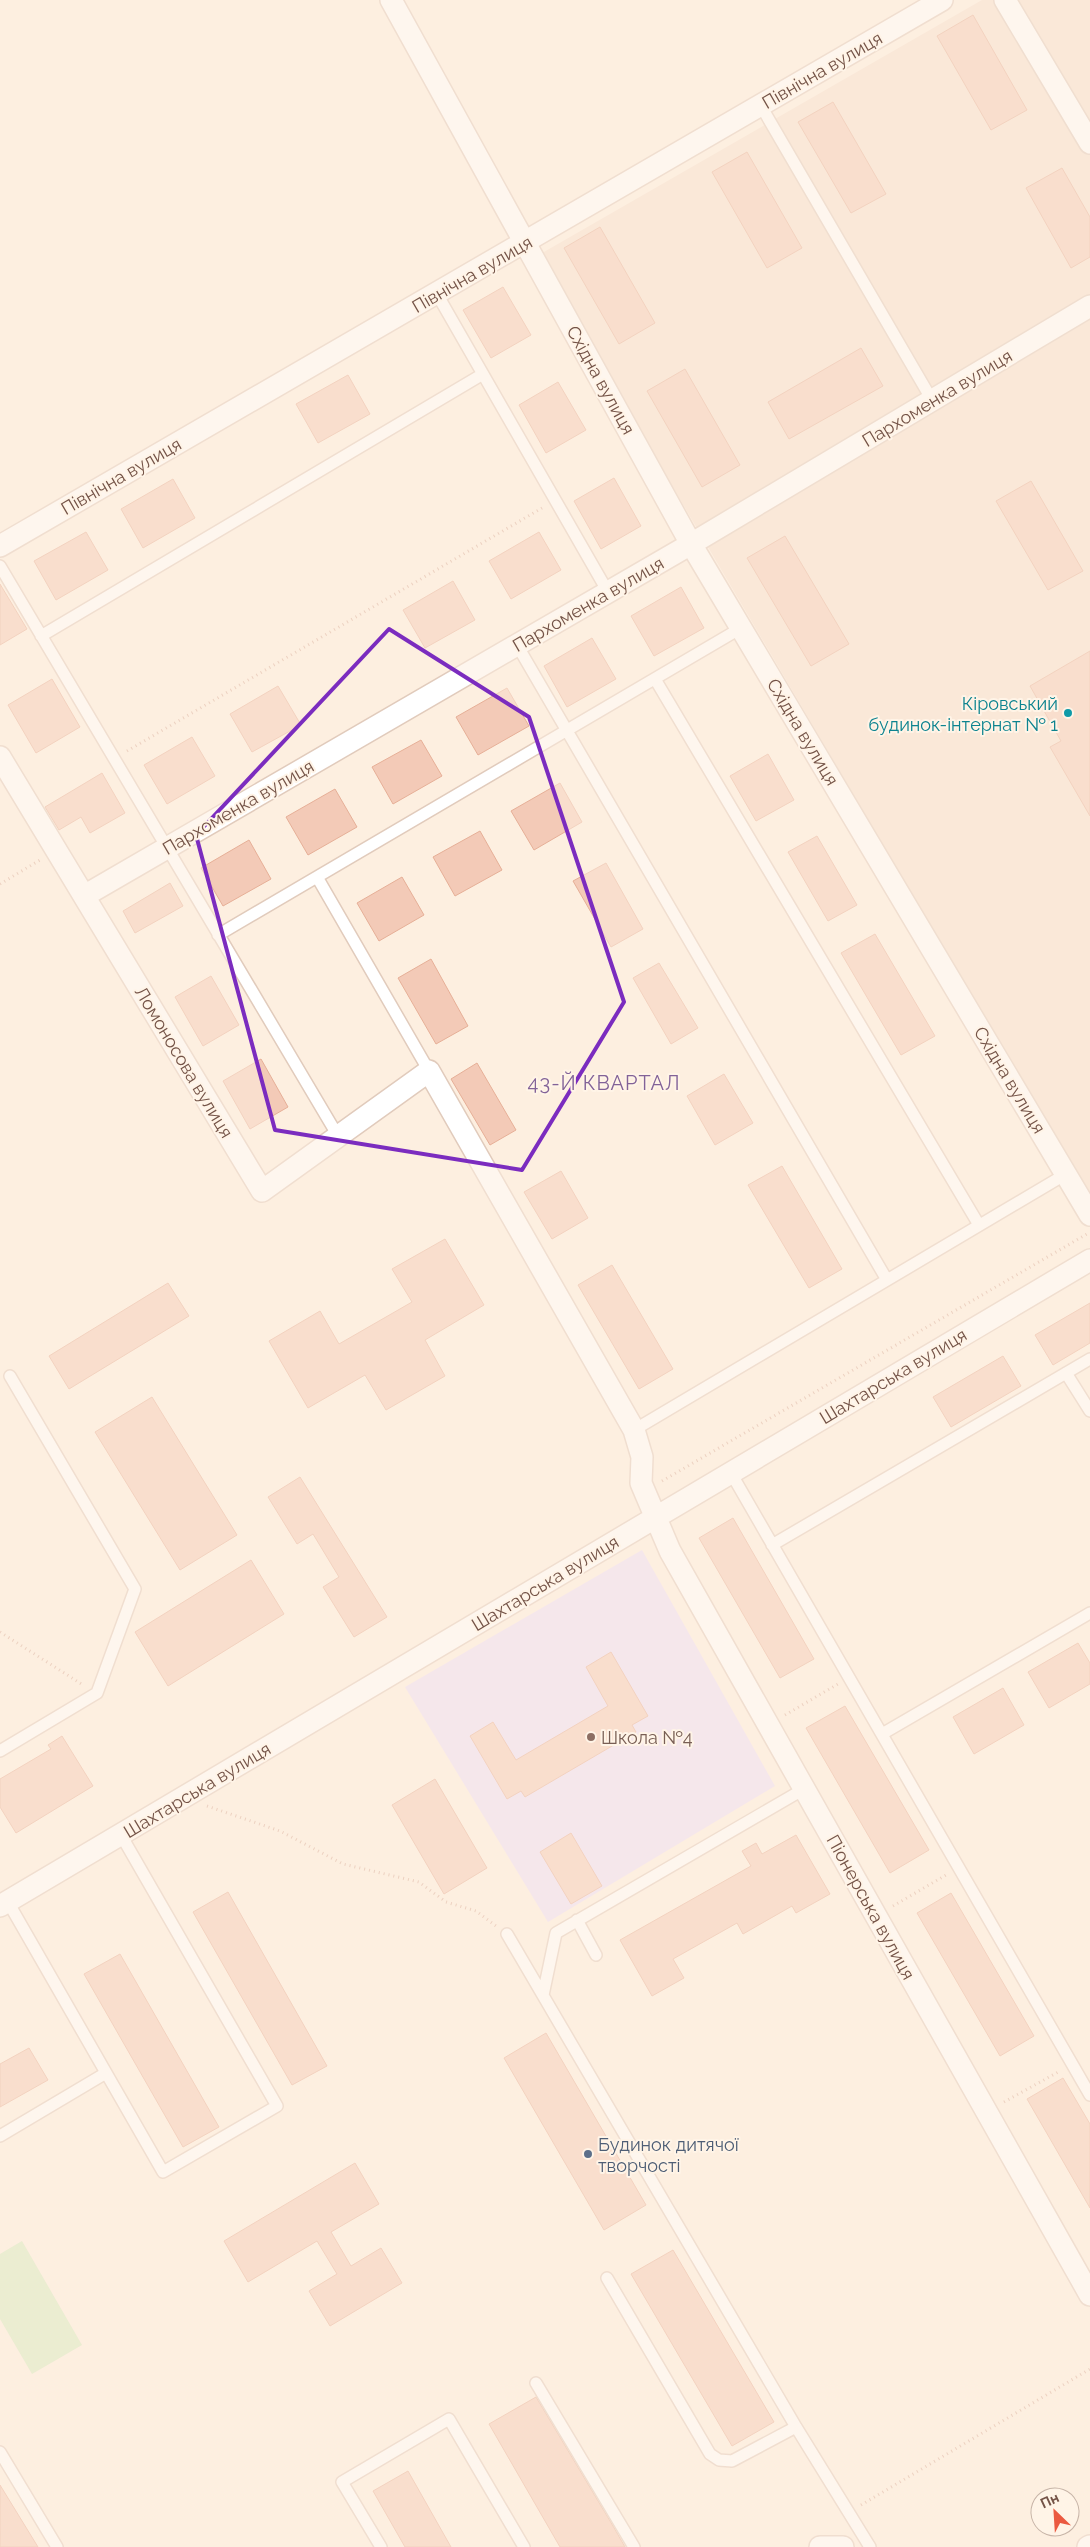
<svg xmlns="http://www.w3.org/2000/svg" width="1090" height="2547" font-family="Raleway,sans-serif">
	<style>
		.residential { fill: #f5e0ce }
		.education { fill: #ecddf9 }
		.green { fill: #d4eabf }
		.building { fill: #f3cab7; stroke: #e6af97 }
		.lines { fill: none; stroke-linecap: round; stroke-linejoin: round }
		.service-casing { stroke: #e1cbbc; stroke-width: 14 }
		.minor-casing { stroke: #e1cbbc; stroke-width: 24 }
		.path { stroke: #d7ad9a; stroke-width: 3; stroke-dasharray: 1 4; stroke-linecap: butt }
		.service { stroke: #fff; stroke-width: 11 }
		.minor { stroke: #fff; stroke-width: 21 }
		.marked { fill: none; stroke: #7b2cbf; stroke-width: 4; stroke-linejoin: round }
		.culture-dot { fill: #0f9aa8; stroke: #fff4e7; stroke-width: 2 }
		.education-dot { fill: #8d6e63; stroke: #fff4e7; stroke-width: 2 }
		.service-dot { fill: #5c6f8a; stroke: #fff4e7; stroke-width: 2 }
		.labels { text-anchor: middle; dominant-baseline: central; stroke-width: 4; stroke-linejoin: round; paint-order: stroke }
		.street-label { font-size: 18px; fill: #745347; stroke: #fff4e7 }
		.culture-label { font-size: 18px; fill: #0d838f; stroke: #fff4e7; text-anchor: end }
		.education-label { font-size: 18px; fill: #785e54; stroke: #fff4e7; text-anchor: start }
		.service-label { font-size: 18px; fill: #4e5e75; stroke: #fff4e7; text-anchor: start }
		.quarter-label { font-size: 20px; letter-spacing: 1px; fill: #826298; stroke: #fff4e7 }
	</style>
	<rect width="100%" height="100%" fill="#fdefe0"/>
	<path class="residential" d="M982,0H1090V1197L537,256Z"/>
	<path class="education" d="M642,1550L775,1786L548,1922L405,1687Z"/>
	<path class="green" d="M22,2241L82,2345L32,2374L0,2319V2254Z"/>
	<path class="building" d="M973,15L1027,110L991,130L937,36Z
		M833,102L886,194L851,213L798,122Z
		M747,152L802,248L767,268L712,172Z
		M1062,168L1090,217V257L1071,268L1026,188Z
		M600,227L655,323L619,344L564,248Z
		M503,287L531,335L491,358L463,310Z
		M861,348L883,386L789,439L768,402Z
		M685,369L740,465L702,487L647,391Z
		M348,375L370,414L318,443L296,404Z
		M558,382L586,430L546,453L519,405Z
		M614,478L641,526L601,549L574,501Z
		M173,479L195,518L143,548L121,509Z
		M1031,481L1083,571L1048,590L996,501Z
		M86,532L108,570L56,600L34,561Z
		M539,532L561,570L511,599L489,561Z
		M785,536L849,644L811,666L747,558Z
		M453,581L475,620L425,648L403,610Z
		M0,584L27,629L0,645Z
		M681,587L704,628L654,656L631,616Z
		M592,638L616,679L567,707L544,666Z
		M1090,651V816L1050,747L1061,741L1030,686Z
		M52,679L80,727L36,753L8,705Z
		M278,686L301,725L252,752L230,714Z
		M507,688L529,726L478,755L456,717Z
		M192,737L215,776L167,804L144,765Z
		M421,740L442,776L393,804L372,767Z
		M768,754L794,800L756,821L730,776Z
		M102,773L125,813L90,833L81,817L59,830L45,807Z
		M560,783L582,822L534,850L511,811Z
		M335,789L357,827L308,855L286,817Z
		M480,831L502,870L455,896L433,857Z
		M817,836L857,905L828,921L788,852Z
		M249,840L271,879L223,906L201,868Z
		M606,863L643,929L611,947L573,881Z
		M402,877L424,915L379,941L357,903Z
		M170,883L183,906L135,933L123,911Z
		M875,934L935,1036L901,1055L841,953Z
		M431,959L468,1026L436,1044L398,978Z
		M659,963L698,1028L671,1044L633,978Z
		M211,976L239,1025L203,1046L175,997Z
		M261,1059L288,1107L250,1129L223,1081Z
		M477,1063L516,1130L490,1145L451,1079Z
		M724,1074L753,1123L715,1145L687,1096Z
		M782,1166L842,1269L809,1288L748,1185Z
		M561,1171L588,1218L552,1239L524,1192Z
		M445,1239L484,1305L425,1340L445,1376L386,1410L365,1375L308,1408L269,1341L320,1311L339,1344L412,1302L392,1269Z
		M612,1265L673,1369L639,1389L578,1285Z
		M168,1283L189,1316L69,1389L49,1356Z
		M1090,1303V1343L1053,1365L1035,1335Z
		M1003,1356L1021,1386L951,1427L933,1397Z
		M152,1397L237,1535L180,1570L95,1432Z
		M300,1477L387,1617L354,1637L323,1587L339,1577L313,1534L297,1544L268,1497Z
		M733,1518L814,1659L780,1678L699,1538Z
		M251,1560L284,1614L168,1686L135,1632Z
		M1078,1643L1090,1663V1684L1049,1708L1028,1672Z
		M611,1652L648,1716L632,1725L636,1732L525,1797L521,1791L507,1799L470,1736L493,1722L516,1760L608,1706L586,1667Z
		M1003,1688L1024,1725L974,1754L953,1717Z
		M845,1706L929,1850L890,1873L806,1728Z
		M62,1736L93,1786L16,1833L0,1807V1779L51,1749L48,1745Z
		M435,1779L487,1868L444,1894L392,1805Z
		M571,1833L602,1886L571,1904L540,1852Z
		M796,1835L830,1894L796,1913L792,1906L743,1934L737,1923L673,1959L684,1978L652,1996L620,1940L751,1866L742,1851L756,1843L762,1854Z
		M228,1892L327,2066L292,2085L193,1912Z
		M951,1893L1034,2036L1000,2056L917,1913Z
		M120,1954L219,2127L183,2147L84,1974Z
		M546,2033L646,2205L604,2230L504,2058Z
		M29,2048L48,2080L0,2107V2064Z
		M1063,2078L1090,2124V2208L1027,2099Z
		M355,2163L379,2204L331,2232L351,2266L381,2248L402,2283L330,2326L309,2291L337,2274L317,2241L248,2282L224,2241Z
		M673,2250L774,2422L732,2446L631,2274Z
		M536,2397L613,2526L625,2547H560L489,2424Z
		M408,2471L451,2547H405L373,2491Z
		M0,2485L38,2547H0Z"/>
	<g class="lines">
		<defs>
			<path id="service" d="M761,106L932,400
				M437,294L608,592
				M0,566L338,1136
				M41,636L483,374
				M517,645L887,1280
				M655,679L979,1225
				M317,877L429,1071
				M218,935L741,628
				M1066,1373L1090,1411
				M634,1430L1066,1174
				M731,1473L1090,2095
				M772,1545L1090,1359
				M882,1734L1090,1613
				M0,1751L97,1693L135,1589L10,1376
				M8,1902L163,2172L277,2106L121,1835
				M577,1920L596,1955
				M507,1934L796,2427L870,2547
				M543,1995L556,1933L804,1789
				M0,2136L106,2073
				M607,2278L710,2454L719,2460L732,2461L796,2427
				M536,2383L634,2547
				M0,2452L57,2547
				M381,2547L342,2482L449,2419L524,2547"/>
			<path id="minor" d="M391,0L691,544L1090,1215
				M1005,0L1090,143
				M0,546L942,0
				M0,757L262,1191L429,1071L634,1430L642,1457L641,1483L670,1551L1090,2295
				M84,896L691,544L1090,306
				M0,1906L1090,1260
				M820,2547H843
				M1088,2547L1090,2546"/>
		</defs>
		<use href="#service" class="service-casing"/>
		<use href="#minor" class="minor-casing"/>
		<path class="path" d="M127,751L542,508
			M0,884L40,860
			M662,1481L1087,1234
			M0,1632L83,1685
			M785,1715L838,1684
			M207,1806L280,1831L343,1864L419,1882L446,1902L476,1911L496,1926
			M893,1906L946,1875
			M1004,2102L1060,2071
			M861,2505L1090,2369"/>
		<use href="#service" class="service"/>
		<use href="#minor" class="minor"/>
	</g>
	<path d="M0 0H1090V2547H0ZM389,629L529,717L624,1002L522,1170L275,1130L196,835Z" fill="#fdefe0" fill-opacity=".55" fill-rule="evenodd"/>
	<path class="marked" d="M389,629L529,717L624,1002L522,1170L275,1130L196,835Z"/>
	<circle class="culture-dot" cx="1068" cy="713" r="5"/>
	<circle class="education-dot" cx="591" cy="1737" r="5"/>
	<circle class="service-dot" cx="588" cy="2154" r="5"/>
	<g class="labels">
		<g class="street-label">
			<text transform="translate(822 70) rotate(-30)">Північна вулиця</text>
			<text transform="translate(472 274) rotate(-30)">Північна вулиця</text>
			<text transform="translate(601 380) rotate(61)">Східна вулиця</text>
			<text transform="translate(937 398) rotate(-31)">Пархоменка вулиця</text>
			<text transform="translate(121 476) rotate(-30)">Північна вулиця</text>
			<text transform="translate(588 604) rotate(-30)">Пархоменка вулиця</text>
			<text transform="translate(803 732) rotate(59)">Східна вулиця</text>
			<text transform="translate(238 807) rotate(-30)">Пархоменка вулиця</text>
			<text transform="translate(184 1062) rotate(59)">Ломоносова вулиця</text>
			<text transform="translate(1010 1080) rotate(59)">Східна вулиця</text>
			<text transform="translate(893 1376) rotate(-31)">Шахтарська вулиця</text>
			<text transform="translate(545 1583) rotate(-31)">Шахтарська вулиця</text>
			<text transform="translate(197 1790) rotate(-31)">Шахтарська вулиця</text>
			<text transform="translate(871 1907) rotate(61)">Піонерська вулиця</text>
		</g>
		<g class="culture-label">
			<text x="1058" y="703">Кіровський<tspan x="1058" dy="21">будинок-інтернат № 1</tspan></text>
		</g>
		<g class="education-label">
			<text x="601" y="1737">Школа №4</text>
		</g>
		<g class="service-label">
			<text x="598" y="2144">Будинок дитячої<tspan x="598" dy="21">творчості</tspan></text>
		</g>
		<g class="quarter-label">
			<text x="604" y="1083">43-Й КВАРТАЛ</text>
		</g>
	</g>
	<g transform="translate(1055 2512) rotate(335)"><circle r="24" fill="#fff4e7" stroke="#c7b4a7"/>
	<path d="M0-4L9 19L0 12L-9 19Z" fill="#eb5a41"/>
	<text y="-8" font-size="14" font-weight="bold" text-anchor="middle" fill="#745347">Пн</text>
	</g>
</svg>
